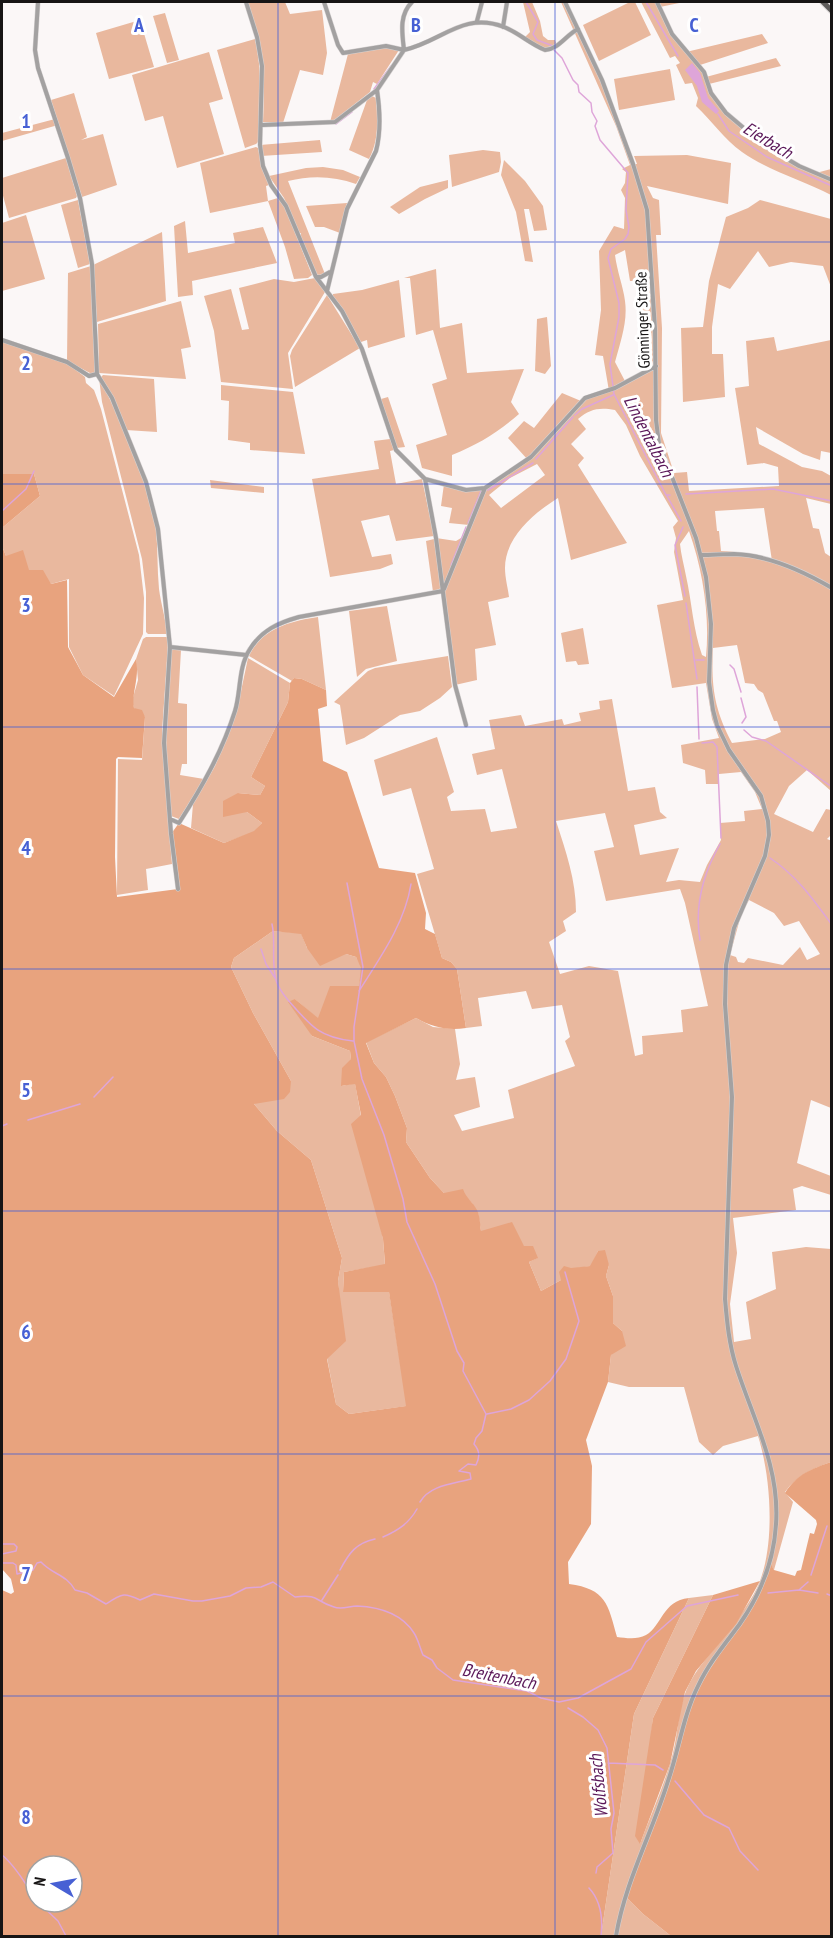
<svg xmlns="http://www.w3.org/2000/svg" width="833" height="1938" font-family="'PT Sans Narrow',sans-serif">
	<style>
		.green { fill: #e9b89e; fill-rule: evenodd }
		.forest { fill: #e8a37e; fill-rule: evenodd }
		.water { fill: #dea5d9 }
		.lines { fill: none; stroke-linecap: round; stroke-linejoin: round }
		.stream { stroke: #dea5d9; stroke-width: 1.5 }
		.minor-casing { stroke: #d7d3d3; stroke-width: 5 }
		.major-casing { stroke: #d7d3d3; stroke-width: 7 }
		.minor { stroke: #a3a1a1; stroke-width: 4 }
		.major { stroke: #5e5b5a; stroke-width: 5 }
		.grid { fill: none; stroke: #4760d4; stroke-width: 1.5; stroke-opacity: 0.55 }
		.labels { text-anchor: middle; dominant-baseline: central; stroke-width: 6; stroke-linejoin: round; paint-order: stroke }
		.street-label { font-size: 16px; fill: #171515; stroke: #fff }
		.water-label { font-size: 18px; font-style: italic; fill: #5b1859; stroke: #fff }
		.grid-label { font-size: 20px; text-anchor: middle; font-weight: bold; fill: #4760d4; stroke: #fff; stroke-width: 6; stroke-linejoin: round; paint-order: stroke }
	</style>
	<rect width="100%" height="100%" fill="#fbf7f7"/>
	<path class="green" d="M247,2H285L290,14L322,10L327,53L323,75L300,70L283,123L263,122C265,80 262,41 247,2Z
		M523,2H532L540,21L543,36L548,40H555L557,46L545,50L524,38L530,32Z
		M561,2H565L602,80L633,164H637L634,156L687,155L731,163L728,204L647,186L653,198L659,200L661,235H656L662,328L661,433L674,473L687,472L689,491L779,486L778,467L764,463L747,465L735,388L749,386L746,341L774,337L777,351L831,340V453L821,451L820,460L803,454L756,427L759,444L802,467L822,471L831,476V504L806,498L813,528L819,529L825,553L831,557V791L807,770L789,786L774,814L813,832L826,809L831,810V835L827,839L832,841L831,1108L811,1100L797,1163L831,1176V1195L802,1186L793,1189L796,1210L733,1218L737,1253L730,1304L734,1342L751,1339L746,1302L776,1289L772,1252L806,1247L831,1249V1462C812,1469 797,1475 785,1492L793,1502L774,1570L770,1563L763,1582L675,1758L625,1896L643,1914L671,1936H601L634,1714L689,1598L713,1595L653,1718L640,1844C651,1814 665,1784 673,1753C678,1733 678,1710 686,1691C695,1668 714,1651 728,1631C740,1615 753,1599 760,1581C775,1541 771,1477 758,1436L723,1446L713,1455L699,1442L684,1387H629L608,1382L611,1355L622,1331L613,1323V1296L606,1276L609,1265L598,1251L591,1266L571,1269L561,1280L541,1291L529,1262L537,1258L524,1247L518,1237L481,1231L478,1213L472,1203L465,1197L444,1193L430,1178L406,1142L407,1128L395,1096L386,1077L374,1063L366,1042L416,1018L433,1027L455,1029L460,1064L456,1080L475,1077L480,1107L454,1115L462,1131L514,1118L508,1090L575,1066L565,1041L570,1037L562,1005L532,1009L526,991L478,998L482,1026L466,1028L457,969L451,962L442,958L417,874L434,869L411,788L383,796L374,760L437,737L454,792L447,797L451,811L485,809L491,832L517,828L502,769L477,775L472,754L495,749L489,720L521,715L525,726L562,719L564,725L581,721L579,713L600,709L599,701L612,699L628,791L655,787L660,812L667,818L634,825L640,855L679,848L666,882L679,880L700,882L707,865L721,840L720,823L745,821L744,811L762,809L755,792L741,772L719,774L718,784H706L705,770L683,763L681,745L719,738L712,719L706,683L672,688L657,605L683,600L674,552L676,538L673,527L678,521L640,456L626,425L615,410C599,407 590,409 578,419L586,429L571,444L584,458L578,465L627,543L571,560L558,498C534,513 505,537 505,568C505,578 508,588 509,597L488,602L496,645L475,649L477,680L455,685L436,538L456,541L466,535L469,525L449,523L452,508L441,506L444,484C488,495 493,482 528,460L508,438L524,421L534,428L562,393L581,401L609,391L603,356L595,355L601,310L599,251L614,226L624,229L625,198L621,190L625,183L626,172L622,169L630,165L616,126ZM625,250L630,281H641L643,321H646L648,370L626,383L615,362C620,343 628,322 625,301C623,286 617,271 615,255ZM537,464L545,475L501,508L489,495L510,478ZM764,508L772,561C753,557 740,551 721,551L719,531H717L715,511ZM689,531C703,571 710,615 706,657L702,655C693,629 692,603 686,576C684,565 681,555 680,544ZM737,645L745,683L754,684L758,690L763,693L774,721H777L781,732L765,739L732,743C714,709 711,686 713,648ZM605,813L614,847L594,851L606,901L680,889L685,903L708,1006L681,1010L683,1032L642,1036L643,1054L635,1056L618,971L589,966L560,974L549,942L566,931L563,921L576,912C576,880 566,852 556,821ZM749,900L774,913L784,926L799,921L820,954L807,960L800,947L783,965L748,958L744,963L738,962L736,957L730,955L741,915Z
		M630,2H635L651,35L599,61L583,25Z
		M641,2H684L660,7L672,34L686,52L762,34L768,43L700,65L706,77L776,58L781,66L709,84L716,102L765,146L816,173L831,169V195C804,181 767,170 742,152C724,139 712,121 696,106L698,98L692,83L685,84L676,65L680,63L675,56L670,58Z
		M165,13L179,60L167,63L153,16Z
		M140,20L154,67L109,79L96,33Z
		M255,39C263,73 260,107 259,141L256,144L245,148L217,50Z
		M386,47L399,50L377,84L373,82L370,92L335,120L330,122L348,54Z
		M209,52L223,99L209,103L224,154L177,168L163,116L145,121L132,75Z
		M670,69L675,100L619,110L614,79Z
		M74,93L87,137L81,140L103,134L117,185L82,197L51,100Z
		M372,96L376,98C378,119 379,140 369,159L349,150L367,100Z
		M55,119L58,125L2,141V133Z
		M320,140L322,152L261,156L260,145Z
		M256,147L258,148L263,170L269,185L266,186L268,201L281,197L312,275L308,278L294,279L285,247L268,201L210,213L200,163Z
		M483,150L500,152L501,162L499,172L452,187L449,155Z
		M66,158L77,196L76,198L9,218L2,192V178Z
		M504,160L525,181L543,206L547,230L534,231L529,209H524L533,262L525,261L516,212L501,175Z
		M323,167L343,170L360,177L356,184C334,176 311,175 288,181L325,274L317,276L301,239V233H299L284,198L269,176L306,168Z
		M448,180V188L425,199L399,214L390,207L420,187Z
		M78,200L90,264L78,268L61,205Z
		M760,200L831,219V287L823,266L791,262L769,267L758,251L730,289L718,284L712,327V354H723L725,397L683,402L681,328L703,327L709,281L726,217L748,208Z
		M347,203L340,233L324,227H315L306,206Z
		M26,215L45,279L2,291V223Z
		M185,221L188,253L235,243L233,233L263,227L277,263L192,281L193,295L178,297L174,226Z
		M162,232L166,301L97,322L93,265Z
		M91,266L95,373H90L67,361L68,273Z
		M436,269L440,328L462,323L467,373L524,369L511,402L519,414C497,433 479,444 452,455V476L422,468L416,445L447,435L432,384L447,379L433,330L416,335L410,278H404Z
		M315,278L325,292L288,353L293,389L221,382L214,331L204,296L231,289L242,330L249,329L239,288L274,279L294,282Z
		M399,280L405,337L368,348L367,340L361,342L333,296V294L362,290Z
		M327,295L360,348L295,387L290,356L292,350Z
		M181,301L191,347L181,349L186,379L99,373L98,324Z
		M547,317L551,366L545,374L535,371L537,319Z
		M2,342L67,363L85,377L86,383L94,390L101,409L139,555L144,598L143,634L114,696L83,675L69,647V579L51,584L6,556L2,546V528L40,496L34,474H2Z
		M103,375L154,379L157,432L126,430L101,377Z
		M99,378C121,419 150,484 156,529C158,549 157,569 159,589C161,604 166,620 167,634H148L146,632V592L142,559L102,402Z
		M221,385L293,392L305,454L250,450V443L228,440L229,401L221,400Z
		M388,397L405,447L396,448L381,399Z
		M390,439L394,450L390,451L396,484L422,479L434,536L396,541L389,515L361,521L372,557L391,554L393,564L380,569L330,577L312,479L379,469L374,441Z
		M210,480L264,487V493L211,488Z
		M434,539L441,588L433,592L426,541Z
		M387,606L397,661L366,669L357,677L349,611Z
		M318,617L326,690L302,679L294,678L292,681L249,656C262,628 291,621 318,617Z
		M583,628L589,664L578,665L576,661L566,662L561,633Z
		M146,637H167L168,647L162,732L172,864L146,869L148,890L117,895L118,759L142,760L145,717L134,708L132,701L138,680L136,659L143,639Z
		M173,649L181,650L178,703L187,704V764H182L180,775L204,779L179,819L171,816L165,736L171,650Z
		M448,656L452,687L440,698L420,711L400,715L364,738L346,745L340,705L334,702L368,671L375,668Z
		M248,658L290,683L288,702L251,777L265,786L260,795L238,793L247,812L262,823L254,832L224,843L191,828L193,804L215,766L237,710Z
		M273,931L301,933L307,948L346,954L356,957L362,968L359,987L318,1019L295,999L312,1036L350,1051L351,1059L342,1086L355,1083L383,1239L385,1265L344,1272L343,1292L389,1291L407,1406L349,1414L336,1404L327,1358L340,1305L338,1281L342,1258L311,1160L277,1131L254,1104L291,1081L253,1013L231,967L234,958Z"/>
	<path class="forest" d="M2,474H34L40,496L2,528Z
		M2,546L6,556L23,550L29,570H43L51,584L67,580L68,647L83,675L114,697L136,659C140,677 131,695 134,708L142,710L145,717L142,758L118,757L116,759L115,857L117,897L178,889L171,834L179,823L224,843L254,831L262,823L247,812L223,817V801L238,793L260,795L265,786L251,777L288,702L290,683L294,678L302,679L326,690L327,706L318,709L323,761L347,772L379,868L415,873L426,913L425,929L435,934L442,958L451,962L457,969L466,1028C447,1031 432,1027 416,1018L366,1043L374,1063L386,1077L395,1096L407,1128L406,1142L430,1178L444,1193L463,1189C466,1198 473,1202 477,1210C480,1216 480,1224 481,1231L512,1222L524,1246H533L538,1258L529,1262L541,1291L561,1280L559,1272L564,1266L571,1268L590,1266L598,1251L605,1250L609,1265L606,1276L613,1296V1323L622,1331L626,1346L611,1355L608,1382L586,1440L592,1466L591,1524L568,1562L569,1584C606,1589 608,1604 617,1637C626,1638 637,1640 646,1635C662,1626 662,1601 689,1598L634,1714L601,1936H2V1590L11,1594L14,1592L11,1579L2,1569ZM273,931L301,934L307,948L320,966L346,954L356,957L361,968L359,986H330L318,1018L295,999L288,1002L312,1036L350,1051L351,1059L342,1068L341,1086L355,1084L361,1115L351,1124L383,1239L385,1264L344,1272L343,1292H389L406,1406L349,1414L336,1404L327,1359L346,1341L338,1281L342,1258L311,1160L277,1131L254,1104L284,1099L290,1092L291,1081L253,1013L231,967L234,958ZM36,1866H72V1902H36Z
		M831,1462V1936H671L643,1914L625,1896L657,1813L684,1721L698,1685L747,1613L770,1562L774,1570L795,1576L797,1571L801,1570L810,1533L814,1534L817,1524L816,1520L785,1493C797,1474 811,1469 831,1462Z
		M760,1581L736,1624L696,1671L685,1692L670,1764L640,1844L635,1836L653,1718L713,1595Z"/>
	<path class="water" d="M692,63L700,73L708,98L719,111L716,114L702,102L697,86L685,70Z"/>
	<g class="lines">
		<path class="stream" d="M526,2L538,22L533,34L537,40L553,46
			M646,2L678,56
			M554,50L562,58L573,80L578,85L579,92L591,103L592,112L597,121L595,126L600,140L628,173L626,210L629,227L628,234L625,239L611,249L608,258L619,303V317L610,364L614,394L666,495H670
			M374,89L391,66
			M718,114L729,131L767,157L832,186
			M336,124L352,112
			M575,415L582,409L613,395
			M536,459L573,417
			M488,490L533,463
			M686,494L773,489L832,501
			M667,496L681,521
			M2,511L26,489L34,471
			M468,523L481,491
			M683,527L675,545L685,596
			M451,565L466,527
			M686,603L697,679
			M696,660H704
			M730,665L734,669L741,692
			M697,687L699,739
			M741,698L746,717L742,723
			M744,730L752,737L766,741L832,787
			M702,743L713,742L717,747L721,838
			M770,858C797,876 813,899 832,925
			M347,883L363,967L354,1027V1041L362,1079L384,1135L403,1199L407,1222L435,1284L457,1351L464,1363L463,1371L486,1414L482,1431L476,1438L474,1444C480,1451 480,1457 476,1465L468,1464L459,1471L470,1473L471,1479C453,1484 430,1485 420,1502
			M272,924C276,942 271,962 276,980C278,988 283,994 288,1000C310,1025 318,1037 353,1041
			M700,940C694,905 703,874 720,844
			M261,949L266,964L275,978
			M359,991C380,958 405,923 411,884
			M94,1097L113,1077
			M28,1120L80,1104
			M2,1126L7,1124
			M487,1414L511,1409L529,1400L550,1381L566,1359L579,1321L565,1272
			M383,1537C399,1530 409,1523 417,1509
			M2,1544H14L17,1547L16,1551L2,1554
			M2,1563H13L16,1565L17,1574L33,1570L37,1563L41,1562C53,1575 66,1574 75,1590L87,1593L106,1604C121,1594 123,1592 140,1600L154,1594L193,1601H202L230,1596L246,1588L261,1587L273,1582L295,1597C320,1594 314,1601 334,1607C341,1610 350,1606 357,1606C379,1607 402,1614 414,1633C418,1639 420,1648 423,1655L432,1660L437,1668L453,1680L527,1691L541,1698L559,1702L578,1698L631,1669L646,1642L687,1606L738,1595
			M340,1570C349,1553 356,1543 375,1539
			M811,1575L827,1526
			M800,1589L808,1582
			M768,1593L799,1590L818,1593
			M827,1594L832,1596
			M322,1600L338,1575
			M568,1708L583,1717L598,1730L607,1748L614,1813L611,1829L613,1853L597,1867L596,1873
			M608,1763L655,1765L663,1770
			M675,1781L704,1815L729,1828L740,1851L758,1870
			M2,1855C16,1866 25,1884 36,1899
			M589,1888C601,1901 603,1919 601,1936
			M38,1902L58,1921L66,1936"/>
		<defs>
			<path id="minor" d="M38,2L35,50L38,68L68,158L80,198L92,264L97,374L112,398L146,482L158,529L170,647L164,743L171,834L178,889
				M246,2L257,37L262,66L260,145L263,166L271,185L286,206L316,277L342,311L362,349L396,450L425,479L436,538L455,685L466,725
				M324,2L338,45L343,53L386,46L404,50
				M565,2L602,80L633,164L647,210L655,329L656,420L659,444L696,538L706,577L711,624L709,682L713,710L717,725L729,750L761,796L768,821L769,835L765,856L734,928L726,965L725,1004L732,1097L725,1299C727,1322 729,1344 736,1366C753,1419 780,1467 776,1524C774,1561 760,1595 739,1625C724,1645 709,1663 698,1686C683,1716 679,1749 668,1781C652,1833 625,1882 616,1936
				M657,2L672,34L704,72L711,93L726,113L765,146L799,166L832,180
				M477,21L482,2
				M503,27L507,2
				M404,50C441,42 463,11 504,27C519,33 530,44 545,50C559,49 566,35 578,29
				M404,50C402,32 399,15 412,2
				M262,125L335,122L377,90L404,50
				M316,277H321L330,272
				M327,291L347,209L376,151C381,132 380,110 377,90
				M2,340L67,362L89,376L97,374
				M425,479L466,490L485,488
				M701,555C712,555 723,554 734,554C768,555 803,571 832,588
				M444,589L485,488L531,457L585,398L615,388L656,366
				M170,647L246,655
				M170,819L179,823C202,787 222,752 235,711C241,692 238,667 250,649C262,630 278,623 299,617L443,591"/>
			<path id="major" d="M823,2L832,11"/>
		</defs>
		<use href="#minor" class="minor-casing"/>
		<use href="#major" class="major-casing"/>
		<use href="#minor" class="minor"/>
		<use href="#major" class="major"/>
	</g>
	<path class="grid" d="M278,2V1936M555,2V1936M2,242H832M2,484H832M2,727H832M2,969H832M2,1211H832M2,1454H832M2,1696H832"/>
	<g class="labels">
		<g class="street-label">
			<text transform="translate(642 320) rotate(-92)">Gönninger Straße</text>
		</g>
		<g class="water-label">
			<text transform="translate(768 140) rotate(31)">Eierbach</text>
			<text transform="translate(649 436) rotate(63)">Lindentalbach</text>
			<text transform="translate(499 1676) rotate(11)">Breitenbach</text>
			<text transform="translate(598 1786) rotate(-96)">Wolfsbach</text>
		</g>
	</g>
	<g class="grid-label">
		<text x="139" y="32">A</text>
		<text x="416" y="32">B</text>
		<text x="694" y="32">C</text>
		<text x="26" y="128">1</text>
		<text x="26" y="370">2</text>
		<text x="26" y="612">3</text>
		<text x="26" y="855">4</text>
		<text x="26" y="1097">5</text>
		<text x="26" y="1339">6</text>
		<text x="26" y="1581">7</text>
		<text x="26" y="1824">8</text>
	</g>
	<rect width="833" height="1938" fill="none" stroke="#171515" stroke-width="6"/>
	<g transform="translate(54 1884) rotate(280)"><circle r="28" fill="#ffffff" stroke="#a2a1a1" stroke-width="1.5"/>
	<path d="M0-4.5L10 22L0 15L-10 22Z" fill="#4760d4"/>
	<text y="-9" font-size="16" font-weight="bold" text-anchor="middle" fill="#171515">N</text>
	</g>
</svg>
